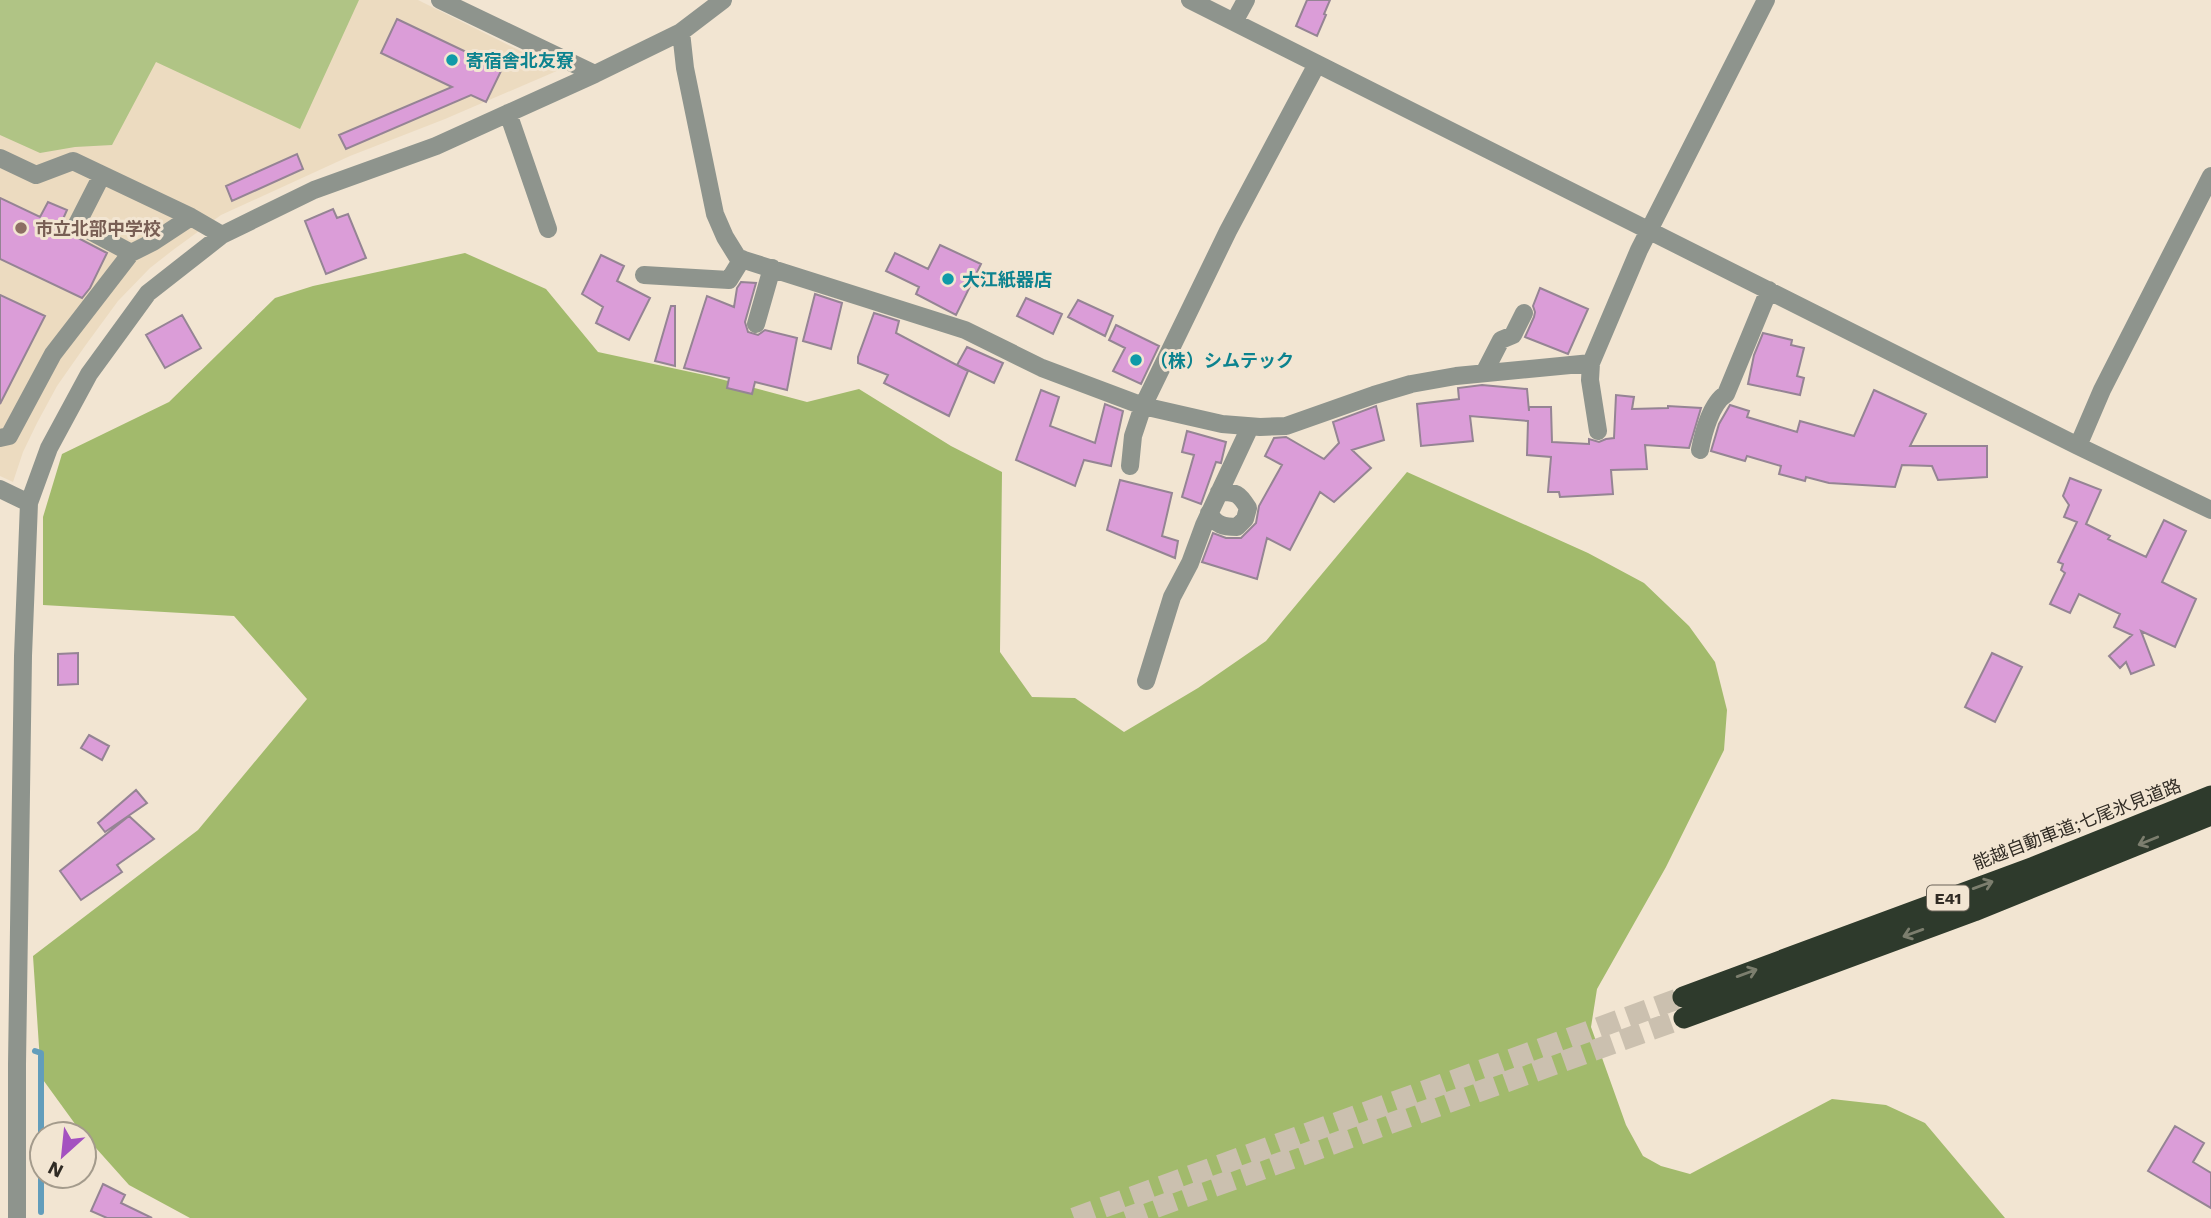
<svg xmlns="http://www.w3.org/2000/svg" width="2211" height="1218" font-family="'Work Sans','Noto Sans JP',sans-serif">
	<style>
		.built { fill: #ecdbc0 }
		.green { fill: #b0c485 }
		.forest { fill: #a2ba6c }
		.lines { fill: none; stroke-linecap: round; stroke-linejoin: round }
		.stream { stroke: #629dbb; stroke-width: 6 }
		.building { fill: #db9dd8; stroke: #958494; stroke-width: 2 }
		.highway-tunnel { stroke: #cbc0af; stroke-width: 21; stroke-dasharray: 21 10; stroke-linecap: butt }
		.minor { stroke: #8e948d; stroke-width: 18 }
		.highway { stroke: #2e3a2c; stroke-width: 21 }
		.oneway { stroke: #7c7e6e }
		.culture-dot { fill: #0f9aa8; stroke: #f2e5d2; stroke-width: 2.5 }
		.education-dot { fill: #8d6e63; stroke: #f2e5d2; stroke-width: 2.5 }
		.labels { text-anchor: middle; dominant-baseline: central; stroke-width: 6; stroke-linejoin: round; paint-order: stroke }
		.shield { fill: #f2e5d2; stroke: #6a6358; stroke-width: 2 }
		.shield-label { font-size: 16px; font-weight: bold; fill: #302b24 }
		.culture-label { font-size: 18px; font-weight: bold; fill: #0d838f; stroke: #f2e5d2; text-anchor: start }
		.education-label { font-size: 18px; font-weight: bold; fill: #785e54; stroke: #f2e5d2; text-anchor: start }
		.street-label { font-size: 18px; fill: #302b24; stroke: #f2e5d2 }
	</style>
	<rect width="100%" height="100%" fill="#f2e5d2"/>
	<path class="built" d="M0,0H418L559,70L445,119L350,156L278,189L221,215L173,250L150,268L118,301L85,346L57,386L37,423L23,452L13,482L0,476Z"/>
	<path class="green" d="M0,0H359L300,129L156,62L112,145L75,147L40,153L0,135Z"/>
	<path class="forest" d="M465,253L546,289L598,352L709,376L807,402L859,389L951,446L1002,472L1000,652L1032,697L1075,698L1124,732L1198,688L1266,641L1407,472L1588,553L1644,583L1689,626L1715,662L1727,710L1724,750L1666,867L1597,989L1591,1027L1626,1125L1643,1156L1661,1166L1690,1174L1832,1099L1886,1105L1925,1123L2005,1218H190L129,1185L78,1128L41,1077L33,956L198,830L307,699L234,616L43,605V517L62,454L169,402L275,298L313,286Z"/>
	<g class="lines">
		<path class="stream" d="M35,1051L41,1053V1212"/>
	</g>
	<path class="building" d="M1307,0H1330L1324,14L1326,15L1317,36L1296,26Z
		M397,19L502,69L486,102L471,95L346,149L339,135L452,87L381,53Z
		M297,154L303,169L232,201L226,186Z
		M0,198L40,217L48,202L67,210L59,228L107,253L90,288L82,298L0,259Z
		M333,209L337,218L348,214L366,258L326,274L305,221Z
		M940,245L981,264L956,315L916,294L919,287L886,271L895,253L928,269Z
		M601,255L624,266L617,281L650,298L629,340L596,323L603,307L582,294Z
		M741,282L756,283L745,322L748,332L758,335L765,330L797,338L787,390L755,382L752,394L727,388L729,378L684,368L707,296L734,307L737,288Z
		M1540,288L1588,309L1568,354L1525,337L1534,317L1535,312L1533,306Z
		M815,294L842,303L831,349L803,341Z
		M0,295L45,316L0,404Z
		M1026,298L1062,314L1053,334L1017,316Z
		M1078,300L1113,316L1105,336L1068,317Z
		M671,306H675V366L655,361Z
		M874,313L899,321L896,333L968,371L949,416L884,383L888,375L858,363V357Z
		M182,315L201,348L165,368L146,335Z
		M1116,325L1159,346L1141,384L1113,371L1125,348L1109,340Z
		M1763,333L1792,340L1791,345L1804,348L1797,376L1804,378L1800,395L1748,384L1754,355Z
		M967,347L1003,363L994,383L957,365Z
		M1482,385L1527,389L1529,411V407H1551L1552,442L1589,444V439L1599,442L1606,439L1614,438L1616,395L1634,397L1632,409L1668,408V406L1701,408L1689,448L1645,445L1647,469L1611,470L1613,494L1560,497L1559,492H1548L1551,457L1527,455L1528,421L1470,416L1473,441L1421,446L1417,404L1459,399L1458,388Z
		M1041,390L1059,397L1050,426L1095,443L1105,404L1123,411L1111,466L1084,460L1075,486L1016,460Z
		M1874,390L1926,414L1910,446H1987V477L1938,480L1932,466L1902,465L1895,487L1829,483L1806,477L1805,481L1779,474L1781,466L1747,456L1745,461L1711,451L1719,424L1730,405L1749,411L1747,417L1797,432L1800,421L1854,436Z
		M1376,406L1384,440L1352,450L1371,468L1334,502L1320,492L1290,550L1267,538L1257,579L1202,562L1213,533L1226,538H1241L1256,523L1259,506L1282,465L1265,456L1274,438L1286,437L1324,459L1339,443L1333,422Z
		M1187,431L1226,442L1221,463L1216,462L1201,504L1182,497L1194,455L1182,452Z
		M2070,478L2101,490L2086,524L2110,536L2108,539L2146,557L2164,520L2186,531L2162,582L2196,599L2175,647L2141,631L2154,665L2131,674L2126,662L2120,668L2109,656L2132,635L2114,627L2120,614L2079,594L2070,613L2050,604L2065,573L2061,570L2063,564L2058,562L2077,522L2064,517L2069,505L2063,496Z
		M1120,480L1172,493L1162,536L1178,541L1175,558L1107,530Z
		M78,653V684L58,685V654Z
		M1992,653L2022,667L1995,722L1965,707Z
		M89,735L109,746L102,760L81,748Z
		M136,790L147,803L105,832L98,823Z
		M129,816L154,839L117,865L122,872L81,900L60,871Z
		M2175,1126L2204,1143L2193,1162L2211,1173V1208L2148,1171Z
		M103,1184L125,1195L121,1203L152,1218H107L91,1211Z"/>
	<g class="lines">
		<path class="highway-tunnel" d="M1074,1218L1683,997
			M1126,1218L1684,1018"/>
		<path class="minor" d="M440,0L595,74
			M1190,0L2078,446L2211,510
			M1234,22L1246,0
			M681,32L685,68L715,214L725,237L738,258L965,330L1042,368L1143,406L1222,424L1260,427L1286,426L1374,395L1411,384L1456,376L1591,363L1639,250L1766,0
			M508,113L548,229
			M0,158L36,175L73,161L191,217L222,235
			M102,175L77,224L131,253
			M644,275L729,280L742,259
			M756,324L772,268
			M1591,363L1590,380L1598,431
			M1484,373L1501,340L1513,335L1524,313
			M0,438L9,436L53,354L131,253L153,242L191,217
			M2078,446L2102,390L2211,176
			M1700,450C1703,434 1711,403 1726,394L1769,290
			M1130,466L1133,436L1143,406L1228,231L1317,64
			M0,489L29,503
			M1209,513C1216,525 1223,527 1237,527L1245,519L1248,508C1239,493 1236,492 1219,492
			M1146,681L1172,597L1190,563L1204,525L1250,427
			M17,1218V1064L23,656L29,503L49,448L89,374L148,293L222,235L314,190L436,146L595,74L681,32L723,0"/>
		<path class="highway" d="M1683,997L2034,867L2211,796
			M1684,1018L1974,911L2211,815"/>
	</g>
	<defs><path id="oneway-shaft" d="M-6 0H5M1.5-3L5.5 0L1.5 3" fill="none" stroke-width="1.6" stroke-linecap="round" stroke-linejoin="round" transform="scale(1.75)"/></defs>
	<g class="oneway">
		<use href="#oneway-shaft" transform="translate(2148 841) rotate(158)"/>
		<use href="#oneway-shaft" transform="translate(1983 885) rotate(-20)"/>
		<use href="#oneway-shaft" transform="translate(1913 933) rotate(160)"/>
		<use href="#oneway-shaft" transform="translate(1747 973) rotate(-20)"/>
	</g>
	<g class="culture-dot">
		<circle cx="452" cy="60" r="7"/>
		<circle cx="948" cy="279" r="7"/>
		<circle cx="1136" cy="360" r="7"/>
	</g>
	<circle class="education-dot" cx="21" cy="228" r="7"/>
	<g class="labels">
		<rect class="shield" x="1927" y="885.5" width="42" height="25" rx="5"/>
		<g class="shield-label">
			<text x="1948" y="898">E41</text>
		</g>
		<g class="culture-label">
			<text x="466" y="60">寄宿舎北友寮</text>
			<text x="962" y="279">大江紙器店</text>
			<text x="1150" y="360">（株）シムテック</text>
		</g>
		<g class="education-label">
			<text x="35" y="228">市立北部中学校</text>
		</g>
		<g class="street-label">
			<text transform="translate(2077 824) rotate(-21)">能越自動車道;七尾氷見道路</text>
		</g>
	</g>
	<g transform="translate(63 1155) rotate(207)"><circle r="33" fill="#f2e5d2" stroke="#a49b8c" stroke-width="2"/>
	<path d="M0-5L12 26L0 18L-12 26Z" fill="#a451c0"/>
	<text y="-10" font-size="19" font-weight="bold" text-anchor="middle" fill="#302b24">N</text>
	</g>
</svg>
